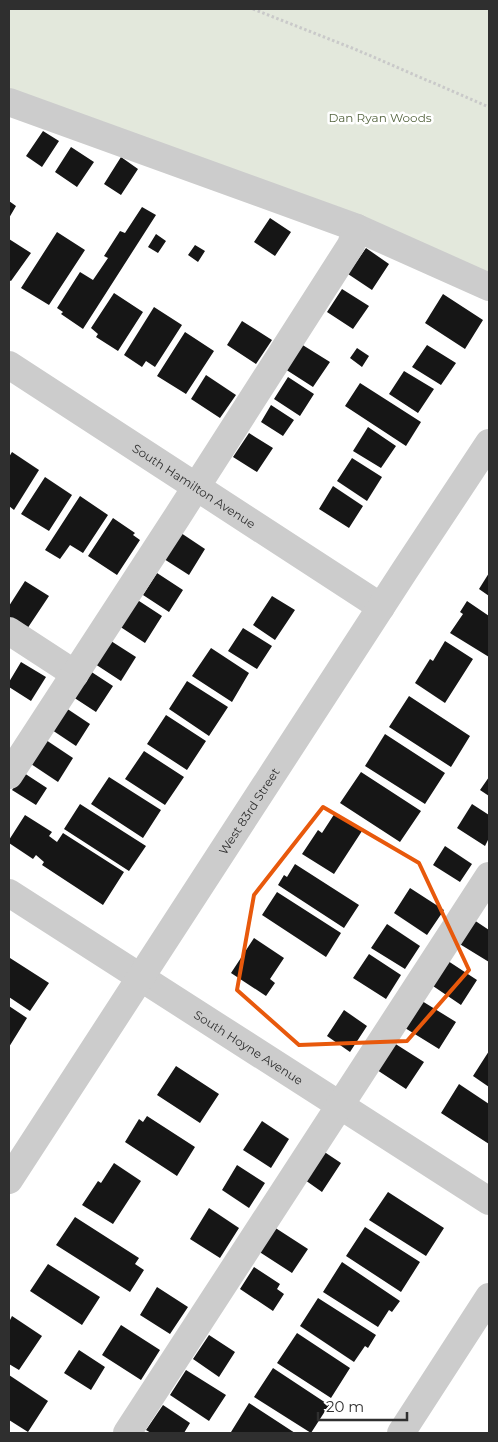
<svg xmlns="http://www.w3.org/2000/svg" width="498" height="1442" font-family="Montserrat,sans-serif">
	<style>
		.green { fill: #e3e8dc }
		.building { fill: #161616 }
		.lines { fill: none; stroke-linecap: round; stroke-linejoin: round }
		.path { stroke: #c9c9c9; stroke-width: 3; stroke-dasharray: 2.5 2.5; stroke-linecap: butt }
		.minor { stroke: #ccc; stroke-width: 28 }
		.marked { fill: none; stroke: #e8590c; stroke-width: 4; stroke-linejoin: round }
		.labels { text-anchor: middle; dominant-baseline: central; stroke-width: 5; stroke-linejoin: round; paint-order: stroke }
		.park-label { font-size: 12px; fill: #566641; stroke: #fff }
		.street-label { font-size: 12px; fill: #2f2f2f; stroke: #fff }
	</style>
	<rect width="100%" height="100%" fill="#fff"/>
	<path class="green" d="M9,9H489V277L104,122L9,92Z"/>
	<path class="building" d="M43,131L59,141L42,167L26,156Z
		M71,147L94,162L77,187L55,172Z
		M121,157L138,169L121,195L104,184Z
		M9,201L16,206L9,218Z
		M142,207L156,215L83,329L61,314L63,312L57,308L80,272L93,280L108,258L104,256L120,231L125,233Z
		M270,218L291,232L275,256L254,242Z
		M57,232L85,250L49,305L21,288Z
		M156,234L166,241L158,253L148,247Z
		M9,239L31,253L11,281L9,280Z
		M195,245L205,251L198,262L188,255Z
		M366,248L389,264L372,290L348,274Z
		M342,289L369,306L353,329L327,312Z
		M114,293L143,312L118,351L96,337L98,334L91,328Z
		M443,294L483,320L465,349L425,323Z
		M154,307L182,325L155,367L146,361L142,367L124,355Z
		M242,321L272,340L256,364L227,345Z
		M185,332L214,351L186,394L157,376Z
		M301,344L330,362L313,387L285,369Z
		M427,345L456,363L441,385L412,367Z
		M357,348L369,356L362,367L350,358Z
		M404,371L434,389L418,413L389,394Z
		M206,375L236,395L220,418L191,399Z
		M288,377L314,394L300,416L274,399Z
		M360,383L421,422L406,446L345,406Z
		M271,405L294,420L283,436L261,422Z
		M368,427L396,446L381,468L353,451Z
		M249,433L273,448L257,472L233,457Z
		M12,452L39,470L14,510L9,506V457Z
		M352,458L382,477L367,501L337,481Z
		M45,477L72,495L49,531L21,514Z
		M333,486L363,506L349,528L319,509Z
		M80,496L108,515L83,553L70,545L60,559L45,550Z
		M113,518L135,533L133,535L140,540L117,575L88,556Z
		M181,533L205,549L189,575L164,559Z
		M157,573L183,590L169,612L143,595Z
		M489,573V596L479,589Z
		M25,581L49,596L27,629L9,617V606Z
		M272,596L295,610L275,640L253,625Z
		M136,599L162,616L145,643L119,626Z
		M467,601L489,616V657L450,633L463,614L460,612Z
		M243,628L272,646L257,669L228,651Z
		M111,641L136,657L121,681L95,664Z
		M445,641L473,659L445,703L415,683L430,659L433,661Z
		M211,648L249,673L232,702L192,676Z
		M21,662L46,677L31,701L9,687V682Z
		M90,671L113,686L96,712L73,697Z
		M187,681L228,707L209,736L169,709Z
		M409,696L470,736L451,767L389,727Z
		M66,708L90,724L76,746L52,730Z
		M166,715L206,741L187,770L147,744Z
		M385,734L445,773L425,804L365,766Z
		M46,740L73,758L58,782L31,764Z
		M144,751L184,777L165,805L125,779Z
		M361,772L421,811L400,842L340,803Z
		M24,773L47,788L36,805L12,790Z
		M109,777L161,810L143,838L91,804Z
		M489,777V796L480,790Z
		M80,804L146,846L129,871L64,829Z
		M472,804L489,815V838L485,846L457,828Z
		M335,813L362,831L334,874L302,854L318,830L322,833Z
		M25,815L52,832L49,836L57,842L63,833L124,872L103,905L42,865L44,862L36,855L33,859L9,843V840Z
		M445,846L472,864L460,882L433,865Z
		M295,864L359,905L344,928L278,885L284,875L287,877Z
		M410,888L444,910L427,935L394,913Z
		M277,892L341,933L326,957L262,915Z
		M474,920L489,930V962L458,943Z
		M387,924L420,946L405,969L371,948Z
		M254,938L284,958L270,979L275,983L266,996L231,973Z
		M369,954L401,975L386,999L353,978Z
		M10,958L49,983L30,1011L9,997Z
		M448,961L477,980L461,1005L433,986Z
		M422,1001L456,1022L439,1049L405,1028Z
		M9,1006L27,1018L9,1047Z
		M344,1010L367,1026L350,1052L327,1036Z
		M394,1043L424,1062L406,1089L377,1070Z
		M489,1051V1087L473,1076Z
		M176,1066L219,1094L200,1123L157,1095Z
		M459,1084L489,1104V1144L441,1113Z
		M147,1116L195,1147L177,1176L125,1142L139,1119L143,1122Z
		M262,1121L289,1139L271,1168L243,1150Z
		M323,1151L341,1163L322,1192L305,1180Z
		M114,1163L141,1181L113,1224L82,1205L98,1181L101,1183Z
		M237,1165L265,1183L249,1208L222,1190Z
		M388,1192L444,1228L426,1256L369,1220Z
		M209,1208L239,1228L220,1258L190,1239Z
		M75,1217L139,1258L135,1264L144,1270L130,1292L56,1245Z
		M274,1227L308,1249L292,1273L258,1251Z
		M365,1227L420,1262L401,1292L346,1256Z
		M342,1262L400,1301L392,1312L389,1310L378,1327L323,1292Z
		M48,1264L100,1297L82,1325L30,1291Z
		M254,1267L280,1284L277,1289L284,1294L273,1311L240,1289Z
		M157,1287L188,1307L170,1334L140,1315Z
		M318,1298L376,1335L368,1348L365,1346L354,1362L300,1326Z
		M12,1316L42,1336L19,1370L9,1364V1322Z
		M121,1325L160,1350L141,1380L102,1355Z
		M297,1333L350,1368L331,1398L277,1363Z
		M209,1335L235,1352L219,1377L193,1359Z
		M79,1350L105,1367L91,1390L64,1373Z
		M273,1368L329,1405L311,1433L254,1397Z
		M186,1370L226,1395L209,1421L170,1395Z
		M9,1375L48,1401L28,1432L9,1420Z
		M249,1403L295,1433L231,1432Z
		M163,1405L190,1423L184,1433H151L146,1430Z"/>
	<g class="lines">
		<path class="path" d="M253,9L357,50L489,107"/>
		<g class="minor">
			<path d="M9,102L357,228L489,287"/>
			<path id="s1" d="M9,365L381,607"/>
			<path d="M9,631L75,674"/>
			<path d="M9,775L177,517L351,245L357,228"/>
			<path id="s2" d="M9,893L489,1201"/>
			<path id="s3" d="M9,1180L405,570L489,443"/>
			<path d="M127,1433L489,876"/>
			<path d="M401,1433L489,1297"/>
		</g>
	</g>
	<path class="marked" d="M323,807L419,863L469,970L407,1041L299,1045L237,990L254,895Z"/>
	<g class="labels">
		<g class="park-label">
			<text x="380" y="117">Dan Ryan Woods</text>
		</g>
		<g class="street-label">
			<text stroke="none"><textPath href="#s1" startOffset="221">South Hamilton Avenue</textPath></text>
			<text stroke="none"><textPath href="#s3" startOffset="440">West 83rd Street</textPath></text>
			<text stroke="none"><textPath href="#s2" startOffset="285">South Hoyne Avenue</textPath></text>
		</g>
	</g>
	<rect width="498" height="1442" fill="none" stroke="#2f2f2f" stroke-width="20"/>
	<path d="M318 1412v8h89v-8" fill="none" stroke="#2f2f2f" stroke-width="2.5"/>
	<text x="326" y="1412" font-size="15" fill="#2f2f2f" stroke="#ffffff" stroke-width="4" paint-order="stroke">20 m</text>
</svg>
